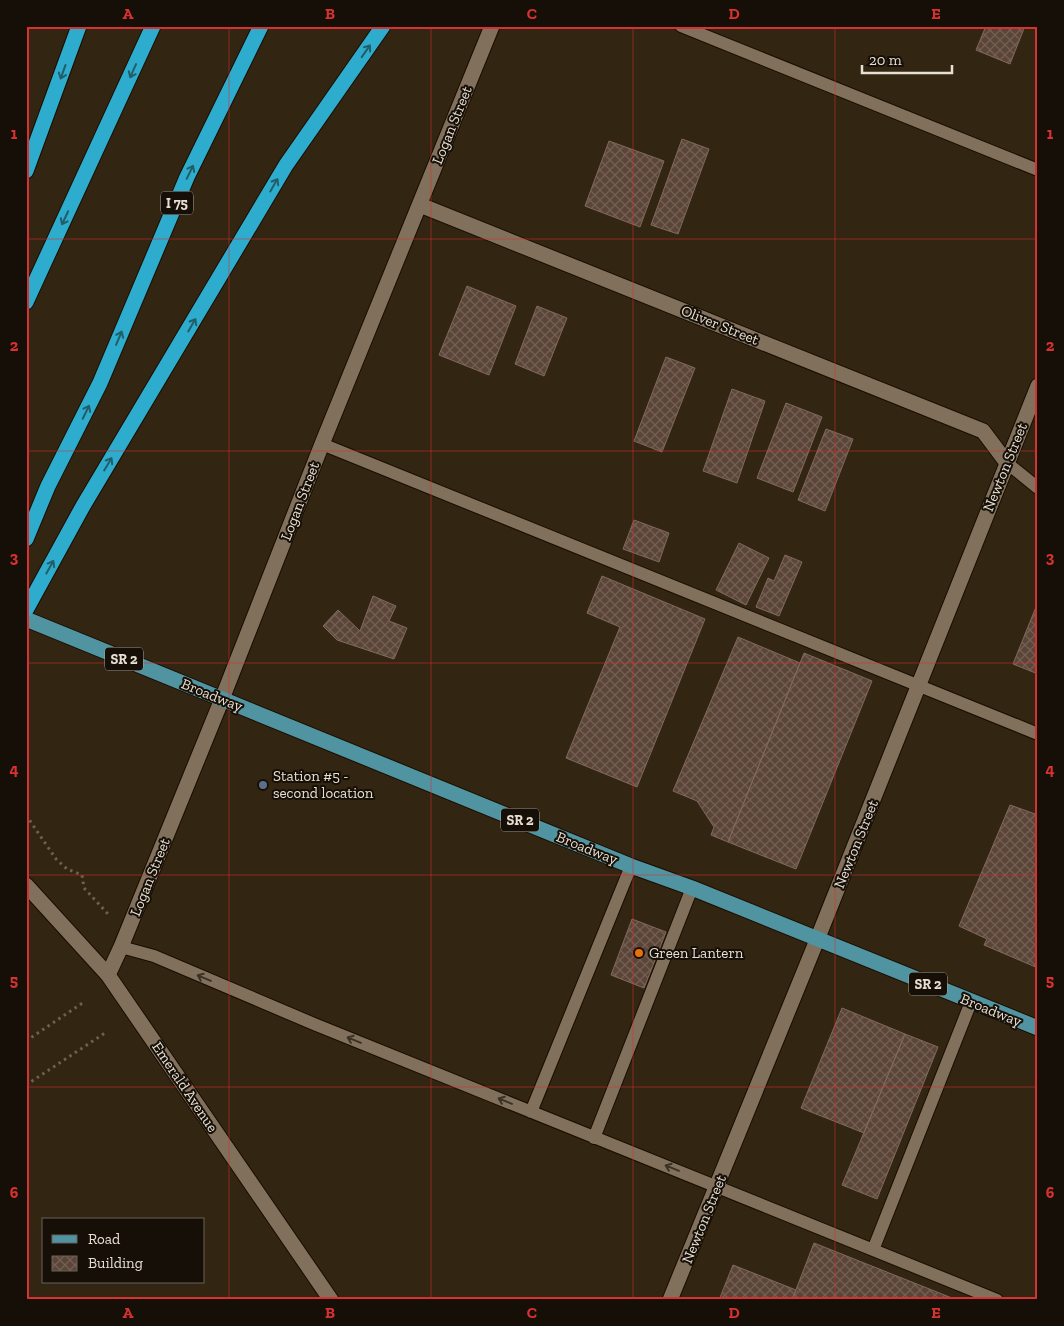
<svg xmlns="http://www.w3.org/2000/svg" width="1064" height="1326" font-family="'Zilla Slab',serif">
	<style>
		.building { fill: url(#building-cross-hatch); stroke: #81695c }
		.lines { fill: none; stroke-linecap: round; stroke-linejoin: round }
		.lane-casing { stroke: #1a0d00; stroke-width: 14 }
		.street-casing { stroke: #1a0d00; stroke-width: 17 }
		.secondary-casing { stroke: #1a0d00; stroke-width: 17 }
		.primary-casing { stroke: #1a0d00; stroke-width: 17 }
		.highway-casing { stroke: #1a0d00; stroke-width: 17 }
		.path { stroke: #6d6150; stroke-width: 3; stroke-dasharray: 2.5 4; stroke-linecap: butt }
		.lane { stroke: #81715c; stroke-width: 12 }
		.street { stroke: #81715c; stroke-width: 15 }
		.secondary { stroke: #81715c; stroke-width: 15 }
		.primary { stroke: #4f94a0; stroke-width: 15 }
		.highway { stroke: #2eaccd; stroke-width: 15 }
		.oneway { stroke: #225e6a }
		.oneway2 { stroke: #3b3125 }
		.grid { fill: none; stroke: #d73131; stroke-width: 1; stroke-opacity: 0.55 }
		.service-dot { fill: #5c6f8a; stroke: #150f07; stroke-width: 2 }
		.food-dot { fill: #e8710a; stroke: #150f07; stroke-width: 2 }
		.labels { text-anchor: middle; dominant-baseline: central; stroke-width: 4; stroke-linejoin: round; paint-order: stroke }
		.shield { fill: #150f07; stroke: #a9a196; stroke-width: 1 }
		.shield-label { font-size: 14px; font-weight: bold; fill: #e8dfd3 }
		.street-label { font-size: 15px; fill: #e8dfd3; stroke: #150f07 }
		.poi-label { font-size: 15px; fill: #e8dfd3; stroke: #150f07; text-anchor: start }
		.neatline { fill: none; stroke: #d73131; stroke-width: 2 }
		.grid-label { font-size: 16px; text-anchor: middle; font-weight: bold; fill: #d73131 }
	</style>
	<defs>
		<pattern id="building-cross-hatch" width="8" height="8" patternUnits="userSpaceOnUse" patternTransform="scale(1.25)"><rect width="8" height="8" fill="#5b4538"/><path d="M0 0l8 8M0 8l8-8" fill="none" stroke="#735f54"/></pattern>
	</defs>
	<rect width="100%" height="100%" fill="#322512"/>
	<path class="building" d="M986,26H1025L1010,64L976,50Z
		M682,139L709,149L678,234L651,225Z
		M609,141L664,161L640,227L585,206Z
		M467,286L516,306L489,375L439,355Z
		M537,306L567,318L544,376L515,364Z
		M666,357L695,368L662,452L634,441Z
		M732,389L765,401L737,483L703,471Z
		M786,403L822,417L793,492L757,478Z
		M826,429L853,439L825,511L798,500Z
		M634,520L669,533L659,562L623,549Z
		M739,543L769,558L746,605L716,590Z
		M785,555L802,562L779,616L756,607L768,578L774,581Z
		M602,576L705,619L637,787L566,758L620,627L587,613Z
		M373,596L396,606L389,621L407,628L394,659L337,640L323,626L338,610L360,631Z
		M1038,602V674L1013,664Z
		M738,637L800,663L728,842L711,835L714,827L697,801L673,791Z
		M804,653L872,681L796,869L728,842Z
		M1010,805L1038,815V968L984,945L987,939L959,926Z
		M632,919L666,932L644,988L611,975Z
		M842,1008L905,1034L864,1133L801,1108Z
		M905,1034L938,1047L877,1199L842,1185Z
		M814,1243L957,1300H792Z
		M733,1265L796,1290L792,1300H719Z"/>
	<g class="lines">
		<defs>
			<path id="lane" d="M681,26L1038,170
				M322,444L1038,734
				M1007,463L1038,488
				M121,947L154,956L314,1024L997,1300
				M531,1112L631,866
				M594,1138L692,888
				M873,1250L971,1002"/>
			<path id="street" d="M420,205L983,431L1007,463
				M26,885L108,975L331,1300
				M108,975L121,947L222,699L322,444L492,26
				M670,1300L817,940"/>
			<path id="secondary" d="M817,940L1038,386"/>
			<path id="primary" d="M26,619L631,866L692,888L1038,1028"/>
			<path id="highway" d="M26,171L79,26
				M26,302L153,26
				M26,539L48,486L100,383L187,177L261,26
				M26,610L83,506L286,165L383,26"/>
		</defs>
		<use href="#lane" class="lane-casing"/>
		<use href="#street" class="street-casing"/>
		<use href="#secondary" class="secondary-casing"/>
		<use href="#primary" class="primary-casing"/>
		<use href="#highway" class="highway-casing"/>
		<path class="path" d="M26,815L56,859L67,869L82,875L84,888L109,915
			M26,1041L84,1002
			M26,1085L105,1033"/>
		<use href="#lane" class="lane"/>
		<use href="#street" class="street"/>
		<use href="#secondary" class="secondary"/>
		<use href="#primary" class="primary"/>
		<use href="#highway" class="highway"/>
	</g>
	<defs><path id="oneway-shaft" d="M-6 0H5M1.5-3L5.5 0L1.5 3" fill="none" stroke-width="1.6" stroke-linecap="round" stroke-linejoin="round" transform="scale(1.25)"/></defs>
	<g class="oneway">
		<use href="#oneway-shaft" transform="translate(366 51) rotate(-55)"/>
		<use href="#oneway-shaft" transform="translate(133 71) rotate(114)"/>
		<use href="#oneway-shaft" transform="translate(63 72) rotate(110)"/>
		<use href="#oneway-shaft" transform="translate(190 172) rotate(-64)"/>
		<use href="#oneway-shaft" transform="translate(274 185) rotate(-60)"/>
		<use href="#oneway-shaft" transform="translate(65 218) rotate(115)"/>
		<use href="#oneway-shaft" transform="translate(192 325) rotate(-60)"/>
		<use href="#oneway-shaft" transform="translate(119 338) rotate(-67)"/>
		<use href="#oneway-shaft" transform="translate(86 412) rotate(-64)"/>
		<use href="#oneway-shaft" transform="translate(108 464) rotate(-59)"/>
		<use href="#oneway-shaft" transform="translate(50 567) rotate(-61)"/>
	</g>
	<g class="oneway2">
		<use href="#oneway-shaft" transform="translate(204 978) rotate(-157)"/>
		<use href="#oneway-shaft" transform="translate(354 1040) rotate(-158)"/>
		<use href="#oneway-shaft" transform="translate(505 1101) rotate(-158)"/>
		<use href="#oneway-shaft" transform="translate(672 1168) rotate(-158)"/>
	</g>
	<path class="grid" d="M229,26V1300M431,26V1300M633,26V1300M835,26V1300M26,239H1038M26,451H1038M26,663H1038M26,875H1038M26,1087H1038"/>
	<circle class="service-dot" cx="263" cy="785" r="5"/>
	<circle class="food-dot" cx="639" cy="953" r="5"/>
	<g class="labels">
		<g class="shield">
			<rect x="161" y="191.5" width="32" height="23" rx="4"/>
			<rect x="105" y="647.5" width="38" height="23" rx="4"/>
			<rect x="501" y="808.5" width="38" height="23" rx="4"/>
			<rect x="909" y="972.5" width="38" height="23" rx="4"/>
		</g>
		<g class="shield-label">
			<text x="177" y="203">I 75</text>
			<text x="124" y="659">SR 2</text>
			<text x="520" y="820">SR 2</text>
			<text x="928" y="984">SR 2</text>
		</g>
		<g class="street-label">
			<text transform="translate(452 125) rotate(-68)">Logan Street</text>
			<text transform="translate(720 325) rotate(22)">Oliver Street</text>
			<text transform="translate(1005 467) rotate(-68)">Newton Street</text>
			<text transform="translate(300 501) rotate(-69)">Logan Street</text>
			<text transform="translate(212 695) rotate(22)">Broadway</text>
			<text transform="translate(856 844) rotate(-68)">Newton Street</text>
			<text transform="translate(587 848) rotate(22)">Broadway</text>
			<text transform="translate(150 877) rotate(-68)">Logan Street</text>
			<text transform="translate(991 1010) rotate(22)">Broadway</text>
			<text transform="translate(185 1087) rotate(56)">Emerald Avenue</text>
			<text transform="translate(704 1219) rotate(-68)">Newton Street</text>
		</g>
		<g class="poi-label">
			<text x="273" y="776">Station #5 -<tspan x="273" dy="17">second location</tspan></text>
			<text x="649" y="953">Green Lantern</text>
		</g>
	</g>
	<rect width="1064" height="1326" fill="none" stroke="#150f07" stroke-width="55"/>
	<rect x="42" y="1218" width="162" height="65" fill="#150f07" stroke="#696259"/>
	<rect x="52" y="1235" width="25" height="8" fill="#4f94a0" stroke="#696259"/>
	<text x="88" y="1244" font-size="15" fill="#e8dfd3">Road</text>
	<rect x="52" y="1256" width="25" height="15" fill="url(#building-cross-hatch)" stroke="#696259"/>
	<text x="88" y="1268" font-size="15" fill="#e8dfd3">Building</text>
	<path d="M862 65v8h90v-8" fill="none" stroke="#e8dfd3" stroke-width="2.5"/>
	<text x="869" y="65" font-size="15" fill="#e8dfd3" stroke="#150f07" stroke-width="4" paint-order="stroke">20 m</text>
	<rect x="28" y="28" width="1008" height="1270" class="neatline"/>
	<g class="grid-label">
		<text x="128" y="19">A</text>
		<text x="330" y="19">B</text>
		<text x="532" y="19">C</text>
		<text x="734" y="19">D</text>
		<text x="936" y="19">E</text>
		<text x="14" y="139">1</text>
		<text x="1050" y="139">1</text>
		<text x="14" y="351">2</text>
		<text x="1050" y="351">2</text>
		<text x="14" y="563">3</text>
		<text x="1050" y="563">3</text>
		<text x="14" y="775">4</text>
		<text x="1050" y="775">4</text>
		<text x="14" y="986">5</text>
		<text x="1050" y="986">5</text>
		<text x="14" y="1198">6</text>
		<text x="1050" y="1198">6</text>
		<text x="128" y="1318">A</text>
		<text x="330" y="1318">B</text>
		<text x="532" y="1318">C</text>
		<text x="734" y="1318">D</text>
		<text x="936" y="1318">E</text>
	</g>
</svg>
